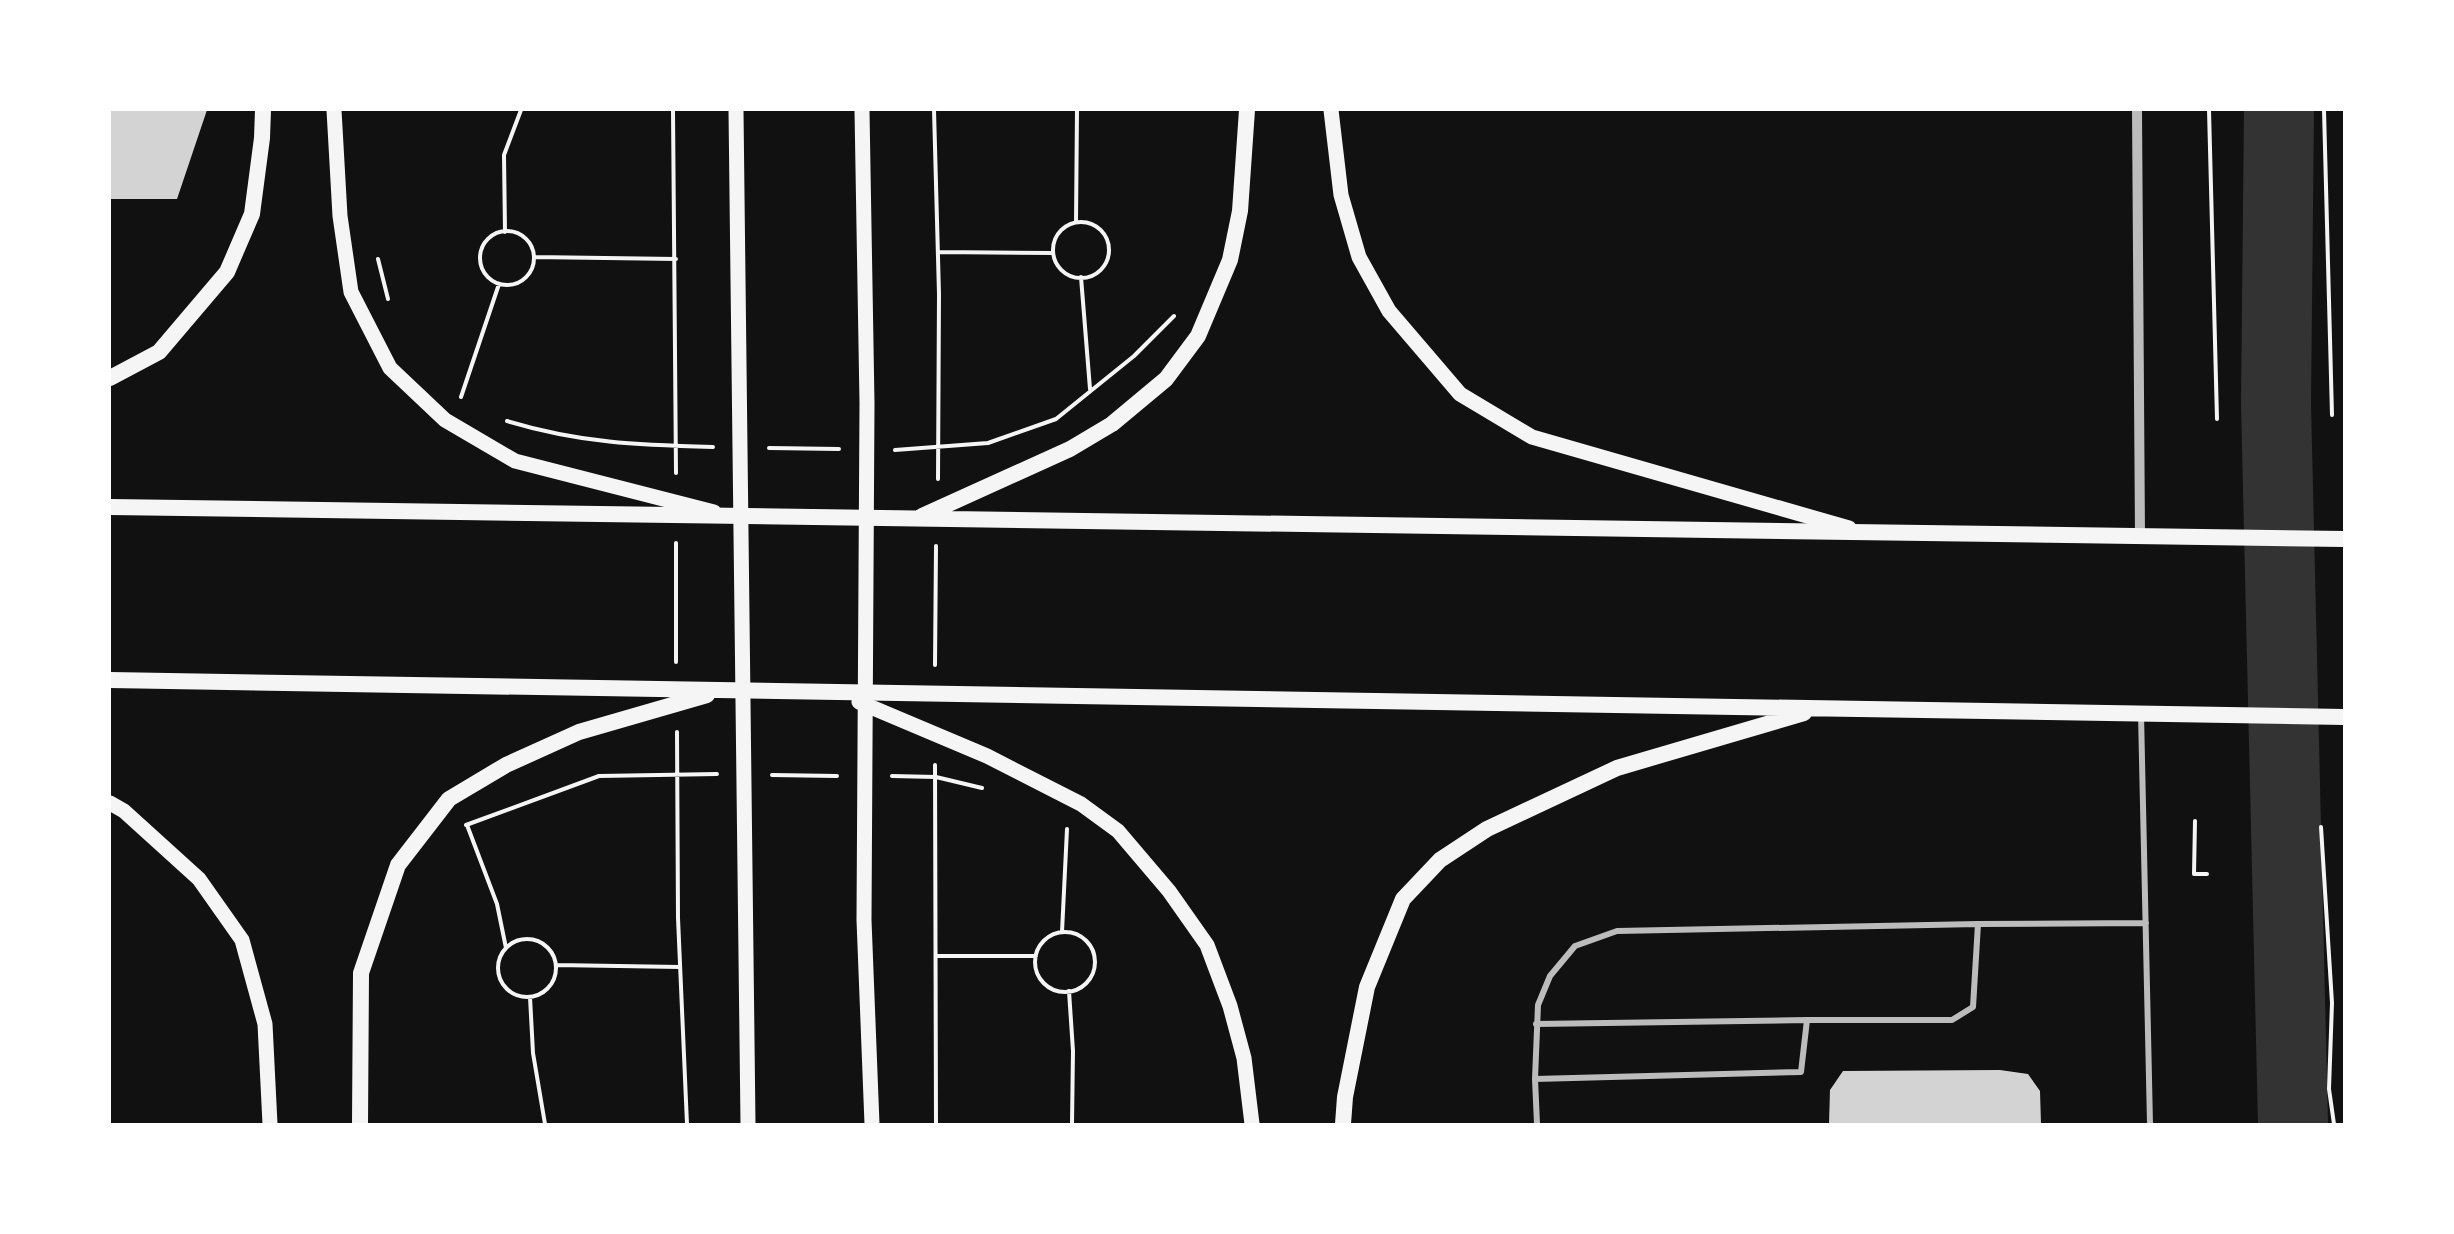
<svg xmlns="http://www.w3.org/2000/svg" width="2454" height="1234" font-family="Cabin,sans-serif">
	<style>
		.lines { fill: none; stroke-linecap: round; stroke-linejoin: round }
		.river { stroke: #333; stroke-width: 70 }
		.building { fill: #d3d3d3 }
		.path { stroke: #f5f5f5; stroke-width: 4 }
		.minor { stroke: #bcbcbc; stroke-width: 6 }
		.tertiary { stroke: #bcbcbc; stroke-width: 10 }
		.primary { stroke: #f5f5f5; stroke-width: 15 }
		.trunk { stroke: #f5f5f5; stroke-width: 16 }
	</style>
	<rect width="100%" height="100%" fill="#111"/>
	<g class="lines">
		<path class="river" d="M2279,110L2276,404L2293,1124"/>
	</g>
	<path class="building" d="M110,110H207L177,199H110Z
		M2000,1070L2028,1074L2040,1091L2041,1124H1829L1830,1090L1843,1071Z"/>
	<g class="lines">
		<path class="path" d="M673,110L676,473
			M934,110L939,294L938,479
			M2209,110L2217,419
			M2324,110L2332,415
			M1053 250a28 28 0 1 1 56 0a28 28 0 1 1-56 0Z
			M1076,222L1077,110
			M480 258a27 27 0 1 1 54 0a27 27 0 1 1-54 0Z
			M505,232L504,155L521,110
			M938,252L1053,253
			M534,257L676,259
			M378,259L388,299
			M1081,277L1090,389
			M461,397L499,284
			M507,421C580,443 638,445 713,447
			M769,448L839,449
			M895,450L988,443L1056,419L1134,356L1174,316
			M676,543V662
			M935,665L936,546
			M677,732L678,918L687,1124
			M935,765L936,1124
			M772,775L837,776
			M892,776L936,777L982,788
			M2195,821L2194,874H2207
			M466,825L599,776L717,774
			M467,825L497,904L506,948
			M2321,827L2332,1003L2329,1089L2334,1124
			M1062,932L1067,829
			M1035 962a30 30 0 1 1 60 0a30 30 0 1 1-60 0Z
			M498 968a29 29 0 1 1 58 0a29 29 0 1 1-58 0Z
			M937,956H1036
			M556,965L680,967
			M1069,991L1073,1051L1072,1124
			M530,997L533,1053L545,1124"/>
		<path class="minor" d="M2141,714L2150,1124
			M1536,1024L1807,1020
			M1535,1079L1538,1005L1550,976L1575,946L1617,931L1978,924
			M1537,1124L1535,1079L1801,1072L1807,1020H1952L1973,1007L1978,924L2146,923"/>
		<path class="tertiary" d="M2137,110L2140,536"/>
		<path class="primary" d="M334,110L340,216L351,292L390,368L445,420L515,461L714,512
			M736,110L748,1124
			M862,110L867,403L864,920L872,1124
			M1331,110L1341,195L1359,257L1389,311L1460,394L1532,437L1849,528
			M859,702L987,756L1081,804L1118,831L1169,891L1207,945L1230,1006L1244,1058L1252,1124
			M110,803L124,811L199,879L242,940L265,1024L270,1124"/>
		<path class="trunk" d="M110,378L159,352L227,272L252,214L262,138L263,110
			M110,507L2344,539
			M922,516L1070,449L1112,424L1166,379L1198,336L1230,260L1240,211L1247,110
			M110,680L2344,717
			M360,1124L361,973L398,865L449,799L506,765L579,732L707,695
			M1343,1124L1345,1097L1367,987L1403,899L1440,860L1487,829L1617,768L1804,713"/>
	</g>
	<rect width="2454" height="1234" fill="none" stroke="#ffffff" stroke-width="222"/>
</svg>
